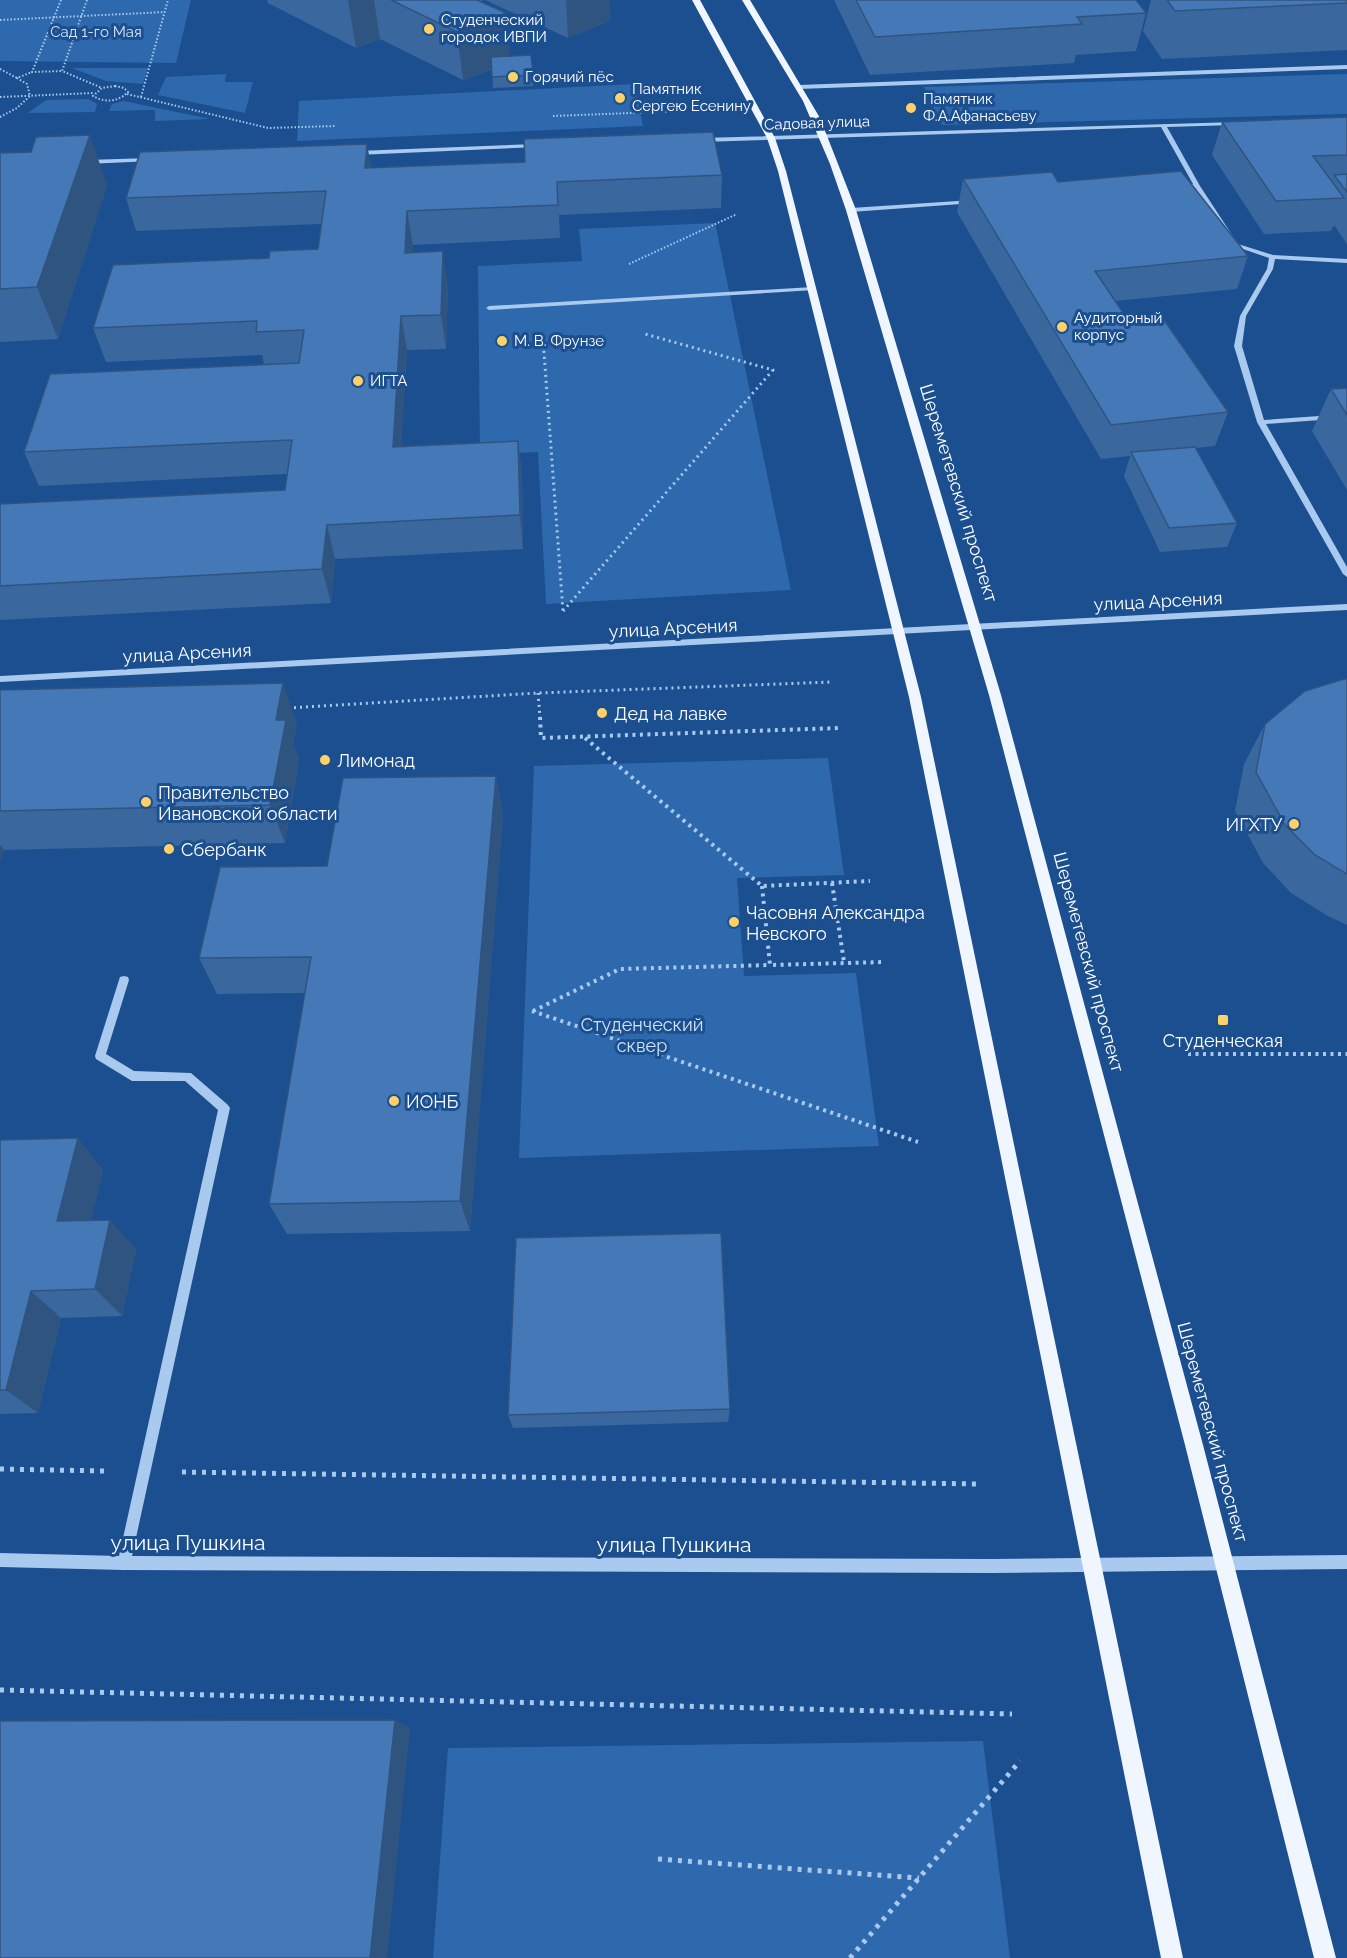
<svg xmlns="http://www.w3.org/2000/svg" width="1347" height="1958" font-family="Raleway,sans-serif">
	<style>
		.green { fill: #2e69ad }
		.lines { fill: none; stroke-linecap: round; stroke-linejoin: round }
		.path-far3 { stroke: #a9c9ee; stroke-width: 2; stroke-dasharray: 1.5 2; stroke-linecap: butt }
		.path-far2 { stroke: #a9c9ee; stroke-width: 3; stroke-dasharray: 2 4; stroke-linecap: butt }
		.path-far1 { stroke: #a9c9ee; stroke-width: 4; stroke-dasharray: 3 4.5; stroke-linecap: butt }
		.path { stroke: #a9c9ee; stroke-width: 5; stroke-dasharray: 4 6; stroke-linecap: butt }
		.minor { fill: #a9c9ee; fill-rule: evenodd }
		.major { fill: #f0f6ff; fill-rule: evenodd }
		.wall { fill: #3a679d }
		.shaded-wall { fill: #305480 }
		.building { fill: #4478b7; stroke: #305480; stroke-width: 1.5 }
		.poi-dot { fill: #ffd166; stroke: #1b4f8f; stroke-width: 2 }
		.labels { text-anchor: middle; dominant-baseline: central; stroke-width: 6; stroke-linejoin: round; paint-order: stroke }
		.far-poi-label { font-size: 15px; fill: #fff; stroke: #1b4f8f; text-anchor: start }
		.far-park-label { font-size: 15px; fill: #cfe3fa; stroke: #1b4f8f }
		.far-street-label { font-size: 15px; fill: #fff; stroke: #1b4f8f }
		.street-label { font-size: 18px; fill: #fff; stroke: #1b4f8f }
		.poi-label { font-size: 18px; fill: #fff; stroke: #1b4f8f; text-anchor: start }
		.park-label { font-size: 18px; fill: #cfe3fa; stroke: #1b4f8f }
		.near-street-label { font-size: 21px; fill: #fff; stroke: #1b4f8f }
	</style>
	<rect width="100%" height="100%" fill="#1b4f8f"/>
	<path class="green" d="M0,0H191L176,63L0,61Z
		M72,68H148L143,84L106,81Z
		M226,74L225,82H253L245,113L158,95L166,77Z
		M1347,74V114L942,125L924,87Z
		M635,84L643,126L297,141L299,101Z
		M88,99L97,104L95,112L28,113L46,100Z
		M124,101L210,119L155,121V110L109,111L112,104Z
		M715,223L791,590L546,604L538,452L480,455L478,266L582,261L579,229Z
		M828,758L844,875L737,878L744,976L856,973L879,1146L519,1158L534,766Z
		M983,1741L1010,1958H433L448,1748Z"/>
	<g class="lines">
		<path class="path-far3" d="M61,0L32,72L62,71
			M87,0L62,71L102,88
			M0,20L165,12
			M0,69L17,78
			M115,86L124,88L128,92C118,102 105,103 93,96L102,88Z
			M127,94L268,128L336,126
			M0,97L94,93
			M141,97L168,0
			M553,116L683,111
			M0,117L17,108L30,96L27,84L17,78L32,72
			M629,264L737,214"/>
		<path class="path-far2" d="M543,339L563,611
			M563,611L773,370L645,334
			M538,693L540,718
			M288,708L538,693L832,682"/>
		<path class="path-far1" d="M540,717L541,738L841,728
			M585,738L762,886L870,881
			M832,883L844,962
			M762,886L770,965L885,962
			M532,1011L918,1142
			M533,1011L620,969L770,965
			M1188,1054H1347"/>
		<path class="path" d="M0,1469L105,1471
			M182,1472L979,1484
			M0,1690L1012,1714
			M658,1859L919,1878
			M850,1958L1020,1761"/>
		<path class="minor" d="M1347,65V69L799,89L796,87L799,85Z
			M1237,122V124L1235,125L1167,127L1200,186L1238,244L1273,255L1347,259V263L1275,259L1273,269L1246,316L1242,346L1264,420L1347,414V418L1266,424L1347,567V577L1343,574L1257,422L1234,346L1240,316L1267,269L1269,258L1234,246L1195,188H1178V186L1193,184L1161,127L702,142L699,140L702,138Z
			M536,144L539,146L538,147L357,155L354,153L357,151Z
			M150,158L152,159V161L87,164L84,162L87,160Z
			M973,200L975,201V203L851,212L848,210L851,208Z
			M813,287L815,288V290L489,310L486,308L489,306Z
			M1347,604V610L0,682V676Z
			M124,976L128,977L129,980L106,1054L134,1071L191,1073L228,1105L230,1108L132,1556L992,1559L1347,1555V1569L992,1573L124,1570L0,1567V1553L119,1556L218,1110L185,1081H132L96,1059L95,1056L119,980L120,977Z"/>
		<path class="major" d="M692,0H700L775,138L786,171L921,697L1183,1958H1161L909,697L778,171L767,138Z
			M742,0H750L820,118L856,210L1001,695L1203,1445L1336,1958H1314L1185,1445L989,695L846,210L830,164L803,101Z"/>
	</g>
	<path class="wall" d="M267,0H484L481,1L510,56L531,55L533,86L493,88L492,69L463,80L380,39L356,48L268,3Z
		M485,0H609L610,21L568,38Z
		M834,0H1136L1146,13L1136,51L1076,55L1074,63L870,75Z
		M1151,0H1347V50L1162,59L1143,31Z
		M1347,117V244L1334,225L1331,231L1264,234L1212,155L1222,122Z
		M0,153L107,185L58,339L0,342Z
		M372,168L722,175L721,208L559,215L560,238L413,245L412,252L448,284L446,349L407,350L401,446L518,441L522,475L523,549L335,559L331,603L0,620V504L285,490L287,474L39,486L24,452L264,364L262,355L106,362L93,328L269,258L318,249L321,224L136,231L126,198Z
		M963,179L1058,182L1248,256L1237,289L1115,301L1128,320L1228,412L1215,446L1196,448L1237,523L1227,547L1160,552L1124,476L1130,456L1101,459L957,212Z
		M1347,388V490L1312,431L1331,389Z
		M1347,679V925L1328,916L1291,893L1263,863L1235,811L1244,764L1265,724Z
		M0,690L297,724L293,742L299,760L285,843L4,850L0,862Z
		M496,776L503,815L470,1231L287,1234L269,1204L305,993L217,994L199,958L327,866Z
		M0,1140L103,1170L91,1220L136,1249L122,1316L61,1318L38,1413L0,1414Z
		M730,1409L728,1422L513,1428L508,1415Z"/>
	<path class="shaded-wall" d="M348,0H374L380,39L356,48Z
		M566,0H609L610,21L568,38Z
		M506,13L510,61L463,80L457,32Z
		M90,135L107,185L58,339L37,287Z
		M367,144L373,176L365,168Z
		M407,211L413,245L410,286L405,253Z
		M443,251L448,284L446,349L441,315Z
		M401,316L407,350L399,480L393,447Z
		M518,441L522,475L523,549L520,515Z
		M327,525L335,559L331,603L322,569Z
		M283,683L297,724L293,742L299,760L285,843L270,805L276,720Z
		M496,776L503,815L470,1231L460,1201Z
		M0,845L4,850L0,862Z
		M78,1138L103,1170L84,1250L57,1221Z
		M110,1220L136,1249L122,1316L95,1289Z
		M31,1291L61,1318L38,1413L6,1390Z
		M395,1720L410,1728L387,1958H370Z"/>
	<path class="building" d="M391,0H477L506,13L457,32Z
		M856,0H1136L1146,13L1077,17L1082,24L875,37Z
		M1167,0H1347V3L1175,11Z
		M531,55L533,75L492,77L491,57Z
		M1347,117V155L1313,156L1344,198L1276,201L1222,122Z
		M713,132L722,175L557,182L558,205L407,211L405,253L443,251L441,315L401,316L393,447L518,441L520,515L327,525L322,569L0,586V504L285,490L292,440L24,452L50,374L299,363L304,330L256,332L257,321L93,328L113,265L269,258L270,251L318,249L326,191L126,198L140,152L367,144L365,168L525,162L524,139Z
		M90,135L37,287L0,289V153L31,152L36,137Z
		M1181,171L1248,256L1095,271L1128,320L1162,317L1228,412L1111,425L963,179L1052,172L1058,182Z
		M1347,174V192L1334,175Z
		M1347,388V415L1331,389Z
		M1195,447L1237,523L1169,528L1131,452Z
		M1344,679H1347V874L1315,855L1285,825L1256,772L1265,724L1305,691Z
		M283,683L276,720H286L270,805L0,811V690Z
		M496,776L460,1201L269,1204L311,957L199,958L220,867L327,866L343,778Z
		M78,1138L57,1221L110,1220L95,1289L31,1291L6,1390H0V1140Z
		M721,1233L730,1409L508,1415L516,1238Z
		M395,1720L370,1958H0V1721Z"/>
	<g class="poi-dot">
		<circle cx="429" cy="29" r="6"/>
		<circle cx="513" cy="77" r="6"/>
		<circle cx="620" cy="98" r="6"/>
		<circle cx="911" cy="108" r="6"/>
		<circle cx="1062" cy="327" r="6"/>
		<circle cx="502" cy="341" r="6"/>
		<circle cx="358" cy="381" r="6"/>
		<circle cx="602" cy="713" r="6"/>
		<circle cx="325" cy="760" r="6"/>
		<circle cx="146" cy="802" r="6"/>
		<circle cx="1294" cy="824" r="6"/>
		<circle cx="169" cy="849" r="6"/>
		<circle cx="734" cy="922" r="6"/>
		<rect x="1217" y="1014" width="12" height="12" rx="3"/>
		<circle cx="394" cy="1101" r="6"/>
	</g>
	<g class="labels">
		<g class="far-poi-label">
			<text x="441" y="20">Студенческий<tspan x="441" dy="17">городок ИВПИ</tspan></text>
			<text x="525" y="77">Горячий пёс</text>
			<text x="632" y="89">Памятник<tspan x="632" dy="17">Сергею Есенину</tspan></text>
			<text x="923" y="99">Памятник<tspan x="923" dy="17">Ф.А.Афанасьеву</tspan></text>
			<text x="1074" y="318">Аудиторный<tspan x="1074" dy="17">корпус</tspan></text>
			<text x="514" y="341">М. В. Фрунзе</text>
			<text x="370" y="381">ИГТА</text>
		</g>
		<g class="far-park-label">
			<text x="96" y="32">Сад 1-го Мая</text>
		</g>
		<g class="far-street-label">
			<text transform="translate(817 123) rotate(-2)">Садовая улица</text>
		</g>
		<g class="street-label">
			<text transform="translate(959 493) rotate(73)">Шереметевский проспект</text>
			<text transform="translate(1158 601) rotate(-3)">улица Арсения</text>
			<text transform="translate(673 628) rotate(-3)">улица Арсения</text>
			<text transform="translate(187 653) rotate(-3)">улица Арсения</text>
			<text transform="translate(1089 962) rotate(75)">Шереметевский проспект</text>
			<text transform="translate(1213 1432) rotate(75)">Шереметевский проспект</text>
		</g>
		<g class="poi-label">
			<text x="614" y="713">Дед на лавке</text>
			<text x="337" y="760">Лимонад</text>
			<text x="158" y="792">Правительство<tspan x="158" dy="21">Ивановской области</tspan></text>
			<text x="1282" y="824" text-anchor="end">ИГХТУ</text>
			<text x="181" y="849">Сбербанк</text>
			<text x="746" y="912">Часовня Александра<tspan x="746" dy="21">Невского</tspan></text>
			<text x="1223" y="1040" text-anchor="middle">Студенческая</text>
			<text x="406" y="1101">ИОНБ</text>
		</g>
		<g class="park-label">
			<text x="642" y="1024">Студенческий<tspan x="642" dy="21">сквер</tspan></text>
		</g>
		<g class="near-street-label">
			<text x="188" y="1542">улица Пушкина</text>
			<text x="674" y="1544">улица Пушкина</text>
		</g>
	</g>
</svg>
